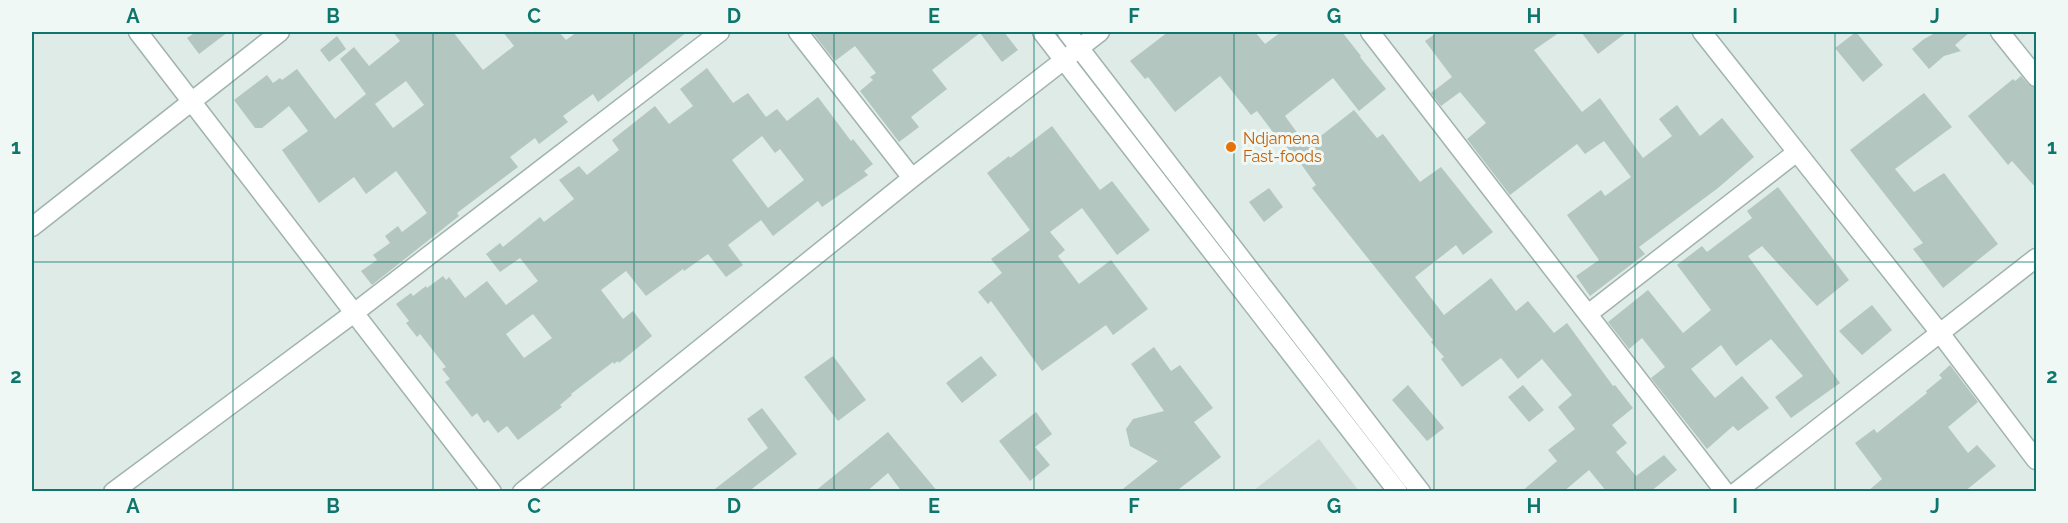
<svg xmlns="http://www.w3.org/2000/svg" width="2068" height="523" font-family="Raleway,sans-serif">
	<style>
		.built { fill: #ccdbd6 }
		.building { fill: #b4c6c0; fill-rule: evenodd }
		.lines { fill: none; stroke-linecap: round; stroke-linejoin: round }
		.minor-casing { stroke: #a1b3af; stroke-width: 21 }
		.minor { stroke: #fff; stroke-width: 18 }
		.grid { fill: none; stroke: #0f766e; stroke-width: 1.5; stroke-opacity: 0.55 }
		.food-dot { fill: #e8710a; stroke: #eff8f4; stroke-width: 2 }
		.labels { text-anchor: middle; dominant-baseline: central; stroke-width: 6; stroke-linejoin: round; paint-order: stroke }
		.food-label { font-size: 16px; fill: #c56008; stroke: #eff8f4; text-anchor: start }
		.neatline { fill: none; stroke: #0f766e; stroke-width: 2 }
		.grid-label { font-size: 20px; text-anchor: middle; font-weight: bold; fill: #0f766e }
	</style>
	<rect width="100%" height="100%" fill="#deebe7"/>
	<path class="built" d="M1319,439L1359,491H1253Z"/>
	<path class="building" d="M196,32H228L199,54L187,38Z
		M393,32H453L483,70L514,46L503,32H559L566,40L577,32H687L598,102L593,94L563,116L568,122L539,144L535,138L510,157L518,167L457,213L459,216L372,285L361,271L377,260L373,255L390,243L385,236L398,226L402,232L427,213L396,171L366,194L354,177L319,203L282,150L308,131L289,106L262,128H255L234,100L267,75L273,83L280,78L282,80L297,69L335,119L366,94L340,59L354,47L369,66L400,41ZM406,81L424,105L393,128L375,104Z
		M812,32H1004L1018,50L1002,62L980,33L932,70L947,89L911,117L919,127L899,142L860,91L873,80L870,77L876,73L855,46L835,61Z
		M1168,32H1255L1265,44L1281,32H1342L1361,56L1360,57L1386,89L1359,111L1333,78L1285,116L1306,145L1312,141L1313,142L1354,110L1377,138L1383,134L1420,182L1441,167L1493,232L1463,255L1456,245L1415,277L1444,315L1491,278L1516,311L1528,301L1554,333L1567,323L1613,386L1615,385L1633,408L1612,425L1627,443L1616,452L1636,476L1664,455L1677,470L1650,492H1607L1589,470L1563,492H1521L1557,461L1548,450L1575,429L1558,407L1572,395L1542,359L1518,379L1501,358L1462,387L1441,359L1444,357L1431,342L1433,340L1312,188L1316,185L1294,154L1291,156L1257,111L1251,115L1220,76L1175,112L1148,77L1145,79L1130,61Z
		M1438,32H1560L1534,50L1582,112L1600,98L1643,158L1672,136L1659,119L1677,105L1700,136L1722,118L1754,157L1718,188L1639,247L1645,254L1590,296L1576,276L1599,260L1567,215L1601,190L1605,196L1631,177L1604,141L1585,154L1577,144L1510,195L1467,139L1486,123L1460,92L1441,106L1431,93L1452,77L1425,41Z
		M1581,32H1627L1598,54Z
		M1856,32L1883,65L1863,82L1835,48Z
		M1937,32H1970L1955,45L1961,51L1944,56L1929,69L1912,49L1924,39Z
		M337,36L346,49L329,62L320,50Z
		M707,68L733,103L748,93L766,117L777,109L787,121L818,97L851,141L853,139L873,164L864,171L868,175L822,207L818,201L773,236L761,220L728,245L743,265L726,277L708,254L684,271L683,269L646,296L626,271L601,290L623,319L633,311L652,336L619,363L618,361L614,364L613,362L571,394L572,395L560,405L562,407L518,440L507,426L498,433L488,420L484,423L477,413L472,417L445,382L450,379L442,369L446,367L420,334L417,337L406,323L409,321L396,304L411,293L413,296L426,286L427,288L443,276L446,280L449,277L465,298L487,281L506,305L538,281L520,258L500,272L486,254L500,243L503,247L540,217L544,222L574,199L559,180L579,166L587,175L619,150L612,140L655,106L669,124L693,106L680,89ZM762,136L775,153L780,149L804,180L768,208L732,160ZM533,314L552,338L524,358L506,334Z
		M2021,76L2028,84L2037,88V189L2012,161L2008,165L1968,116L2013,79L2015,81Z
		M1924,93L1952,127L1895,169L1914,192L1944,173L1998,244L1943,288L1913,249L1923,243L1850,150Z
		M1052,126L1100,190L1112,181L1150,230L1117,255L1082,208L1050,232L1065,250L1058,256L1079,284L1111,260L1148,309L1113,335L1106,325L1042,371L991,301L988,304L978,292L1002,273L991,259L1030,230L987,173L1009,156L1010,158Z
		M1778,187L1849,280L1817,306L1762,246L1748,256L1840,383L1791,418L1775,397L1803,376L1771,339L1736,366L1721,345L1691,369L1715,398L1742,376L1769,408L1738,431L1733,426L1707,449L1651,378L1665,367L1642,338L1629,349L1608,322L1648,290L1683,333L1699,320L1711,310L1677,265L1702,246L1707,252L1752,218L1747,211Z
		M1269,188L1283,207L1264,222L1249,202Z
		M1872,305L1892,330L1862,355L1839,331Z
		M1154,347L1171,371L1180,365L1213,408L1194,422L1221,457L1175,492H1119L1158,461L1130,446L1126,429L1133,419L1164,411L1131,364Z
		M833,356L866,400L838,421L804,377Z
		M981,356L997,375L962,403L946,383Z
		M1950,365L1978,402L1948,427L1968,453L1977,445L1996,466L1964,492H1867L1882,479L1855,443L1874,429L1877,433L1927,393L1926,391L1942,378L1939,375Z
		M1408,385L1444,428L1427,441L1392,400Z
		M1523,385L1544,410L1529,422L1508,397Z
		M762,408L797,454L748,492H711L768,448L747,419Z
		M1036,412L1052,434L1035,447L1050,465L1030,481L999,441Z
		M888,432L938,492H902L888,473L866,492H814Z"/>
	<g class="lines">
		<defs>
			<path id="minor" d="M138,32L492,492
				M798,32L912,178
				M1042,32L1398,492
				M1067,32L1421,492
				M1370,32L1725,492
				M1702,32L1940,333L2036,460
				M2000,32L2036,77
				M32,227L280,32
				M1588,314L1797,152
				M113,492L354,313L720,32
				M522,492L912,178L1100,32
				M1736,492L2036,258"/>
		</defs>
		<use href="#minor" class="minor-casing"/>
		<use href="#minor" class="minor"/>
	</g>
	<path class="grid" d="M233,32V492M433,32V492M634,32V492M834,32V492M1034,32V492M1234,32V492M1434,32V492M1635,32V492M1835,32V492M32,262H2036"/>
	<circle class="food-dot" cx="1231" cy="147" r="6"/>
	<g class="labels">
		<g class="food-label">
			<text x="1243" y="138">Ndjamena<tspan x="1243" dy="18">Fast-foods</tspan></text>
		</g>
	</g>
	<rect width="2068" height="523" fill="none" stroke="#eff8f4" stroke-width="66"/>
	<rect x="33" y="33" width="2002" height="457" class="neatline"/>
	<g class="grid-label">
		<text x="133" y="23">A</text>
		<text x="333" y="23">B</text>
		<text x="534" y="23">C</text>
		<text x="734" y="23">D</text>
		<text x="934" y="23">E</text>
		<text x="1134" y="23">F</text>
		<text x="1334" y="23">G</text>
		<text x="1534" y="23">H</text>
		<text x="1735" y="23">I</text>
		<text x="1935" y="23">J</text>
		<text x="16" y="154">1</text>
		<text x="2052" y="154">1</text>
		<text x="16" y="383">2</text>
		<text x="2052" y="383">2</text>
		<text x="133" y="513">A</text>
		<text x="333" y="513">B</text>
		<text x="534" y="513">C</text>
		<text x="734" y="513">D</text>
		<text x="934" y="513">E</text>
		<text x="1134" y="513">F</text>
		<text x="1334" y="513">G</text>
		<text x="1534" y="513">H</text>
		<text x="1735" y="513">I</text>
		<text x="1935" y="513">J</text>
	</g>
</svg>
